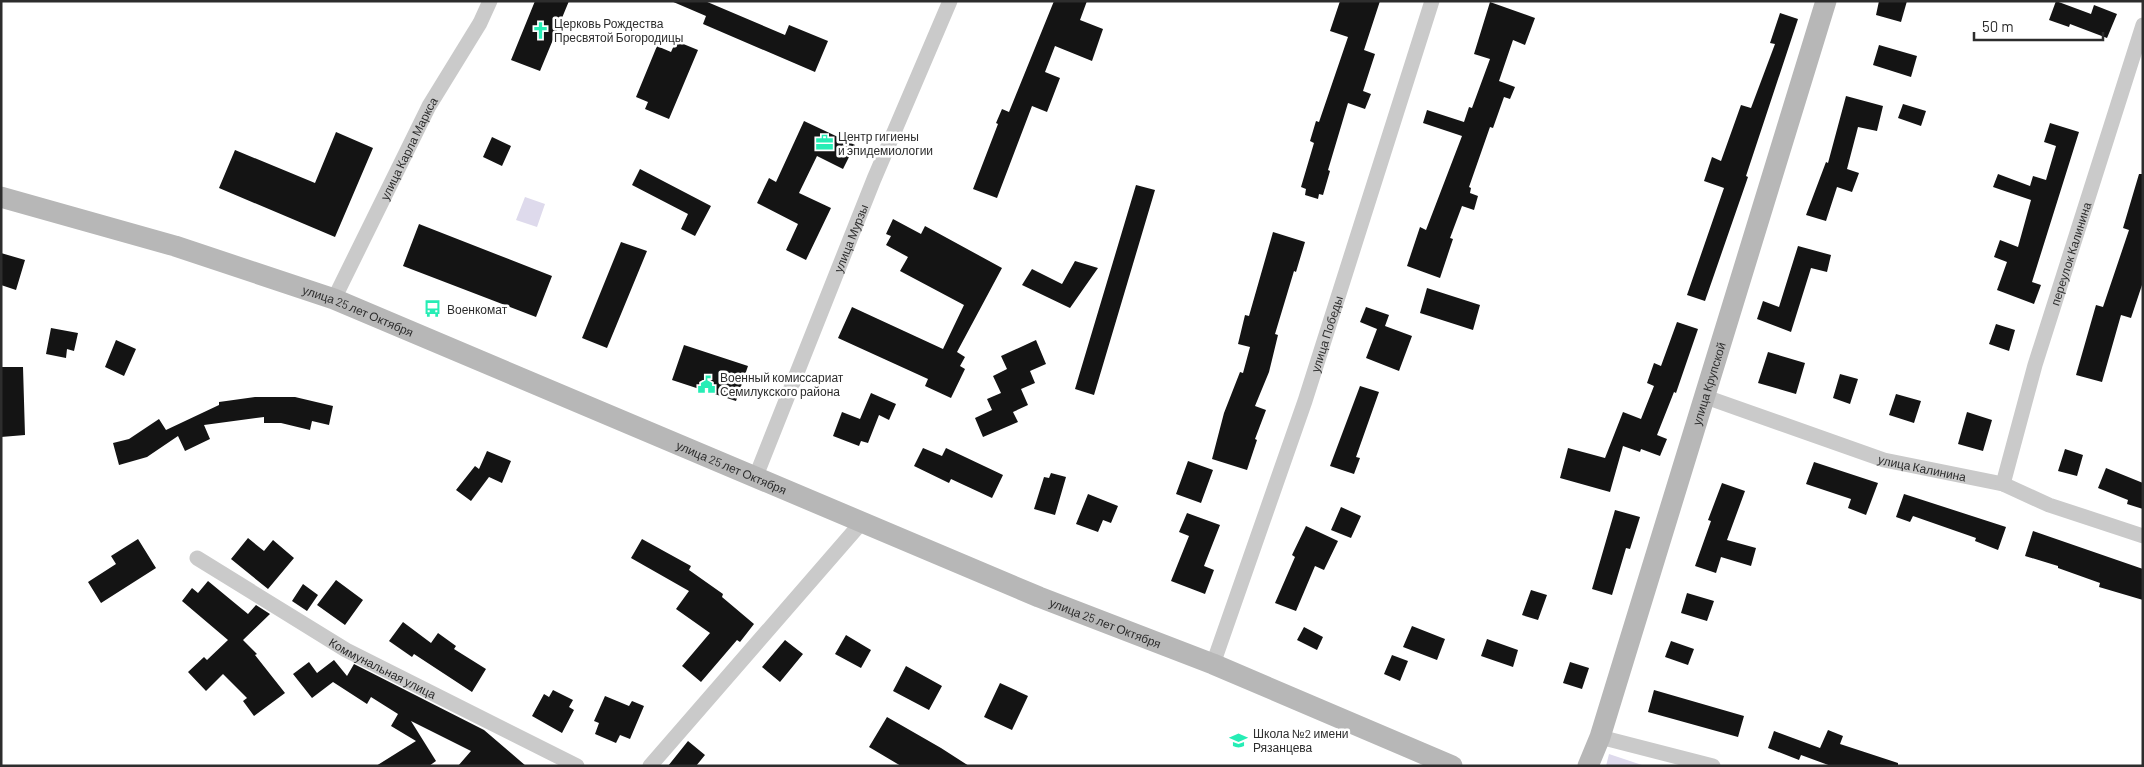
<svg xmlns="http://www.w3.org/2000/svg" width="2144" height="767" font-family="Barlow,sans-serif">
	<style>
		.green { fill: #dedaec }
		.building { fill: #141414 }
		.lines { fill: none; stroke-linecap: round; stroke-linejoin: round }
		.street { stroke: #cacaca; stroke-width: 15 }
		.secondary { stroke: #b7b7b7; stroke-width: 21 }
		.labels { text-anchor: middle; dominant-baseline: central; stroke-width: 5; stroke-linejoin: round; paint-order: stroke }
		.poi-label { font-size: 12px; fill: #2d2d2d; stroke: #fff; text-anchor: start }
		.street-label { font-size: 12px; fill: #2d2d2d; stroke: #fff }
	</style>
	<rect width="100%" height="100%" fill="#fff"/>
	<path class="green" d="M525,197L545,204L537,227L516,220Z
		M1609,754L1645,766H1606Z"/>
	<path class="building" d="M535,1H569L540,71L511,60Z
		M671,1H705L785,35L789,25L828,41L815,72L703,24L706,16Z
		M1054,1H1087L1080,20L1103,29L1092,61L1055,46L1045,72L1060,78L1047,112L1032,106L997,198L973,189L998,124L996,123L1002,109L1009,112Z
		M1340,1H1380L1364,50L1375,54L1363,91L1371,94L1365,109L1348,103L1328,170L1330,171L1323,195L1319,194L1318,199L1305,195L1306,189L1301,187L1314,143L1310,141L1316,121L1319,122L1348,37L1330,31Z
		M1879,1H1907L1901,22L1876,15Z
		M2056,1L2091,14L2094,5L2117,14L2107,38L2070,24L2069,27L2049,20Z
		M1490,2L1535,18L1525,45L1513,40L1499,81L1515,87L1510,99L1504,97L1493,128L1490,127L1469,187L1471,188L1470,193L1478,196L1474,210L1462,206L1450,238L1453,239L1440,278L1407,266L1420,227L1426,230L1462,136L1423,123L1427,110L1464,122L1469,107L1472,108L1490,59L1474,54Z
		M1780,13L1798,19L1746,176L1748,177L1705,301L1687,295L1724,188L1704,181L1712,157L1721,161L1741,105L1751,108L1775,44L1770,43Z
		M676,41L698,50L669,119L645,109L648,102L636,97L657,46L671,52Z
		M1879,45L1917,56L1911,77L1873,65Z
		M1846,96L1883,106L1877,131L1858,127L1847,169L1859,173L1852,192L1837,187L1826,221L1806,215L1826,162L1828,163Z
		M1903,104L1926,111L1921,126L1898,118Z
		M804,121L855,145L843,169L817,156L799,193L831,208L806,260L786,250L798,224L757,203L769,178L776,182Z
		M2050,123L2079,132L2032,282L2041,285L2034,304L1997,290L2007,262L1994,257L2000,240L2018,247L2031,200L1993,187L1998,174L2030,186L2033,176L2046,180L2056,146L2044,142Z
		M336,132L373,148L335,237L219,188L235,150L315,183Z
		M492,137L511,146L502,166L483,157Z
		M640,169L711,206L695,236L681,229L688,214L632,185Z
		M2139,174H2143V282L2131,318L2121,315L2102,382L2076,375L2096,305L2103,307L2129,230L2123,228Z
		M1136,185L1155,190L1094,395L1075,389Z
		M893,219L921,234L925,226L1002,268L957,352L965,357L960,366L965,369L951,398L925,386L928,379L838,338L852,307L943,349L964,305L900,271L908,257L886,245L891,236L886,234Z
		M419,224L552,276L536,317L403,266Z
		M1273,232L1305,242L1296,272L1294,271L1275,334L1278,335L1269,372L1255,406L1266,410L1255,439L1257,440L1247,470L1212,459L1224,413L1240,372L1243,373L1250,347L1238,344L1245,315L1249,316Z
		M621,242L647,251L607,348L582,338Z
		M1798,246L1831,255L1827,272L1811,268L1791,332L1757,319L1763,301L1779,307Z
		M1,253L25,260L16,290L1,285Z
		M1075,261L1098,268L1070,308L1022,285L1032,269L1062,284Z
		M1427,288L1480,305L1473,330L1420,313Z
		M1366,307L1389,315L1385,326L1412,336L1399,371L1366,358L1377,329L1360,322Z
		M1677,322L1698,329L1676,393L1674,392L1657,435L1667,439L1660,456L1641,449L1640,452L1623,446L1610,492L1560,478L1568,448L1605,458L1623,412L1641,419L1654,386L1647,383L1654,363L1661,366Z
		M1996,324L2015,330L2009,351L1989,344Z
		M51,328L78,333L74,351L67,349L66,358L46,354Z
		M116,340L136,349L124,376L105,367Z
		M1036,340L1046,364L1030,371L1035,383L1021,389L1028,405L1013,412L1018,422L983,437L975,418L992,410L987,399L1001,393L993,376L1007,369L1001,356Z
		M684,345L748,366L736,401L672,380Z
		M1768,352L1805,363L1796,394L1758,383Z
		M1,367H23L25,435L1,437Z
		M1840,374L1858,379L1850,404L1833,398Z
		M1360,386L1379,392L1356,457L1360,458L1354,474L1330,466Z
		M871,393L896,404L889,420L879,415L868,443L861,441L859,446L833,436L842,412L860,419Z
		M1896,394L1921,401L1914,423L1889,415Z
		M255,397H295L333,406L329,425L312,421L310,430L281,423H264V417L204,425L210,439L185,451L178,436L147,457L119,465L113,443L129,439L159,419L166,430L219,405V402Z
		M1967,412L1992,420L1983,451L1958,444Z
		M923,448L942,456L946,448L1003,475L992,498L951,479L949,483L914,466Z
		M2065,449L2083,455L2077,476L2058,471Z
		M487,451L511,461L502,483L489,477L471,501L456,490L475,466L479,469Z
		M1188,461L1213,470L1201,503L1176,494Z
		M1814,462L1878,483L1866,515L1848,508L1851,499L1806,484Z
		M2106,468L2143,483V509L2127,504L2128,500L2098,488Z
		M1051,473L1066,477L1055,515L1034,509L1044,477L1049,478Z
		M1722,483L1745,491L1727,540L1756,548L1751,566L1721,557L1716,573L1695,566L1711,521L1708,520Z
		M1088,494L1118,506L1111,523L1103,520L1098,532L1076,524Z
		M1904,494L2006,527L1998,550L1975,541L1976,538L1913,516L1910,522L1896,517Z
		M1341,507L1361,516L1351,538L1331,530Z
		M1615,510L1640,517L1630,549L1626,548L1612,595L1592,589Z
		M1187,513L1220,525L1204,566L1214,570L1205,594L1171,581L1189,536L1179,532Z
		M1306,526L1338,541L1324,570L1315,566L1296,611L1275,603L1295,557L1292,555Z
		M2033,531L2143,569V600L2099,587L2100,583L2058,568V566L2025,556Z
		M248,538L264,551L273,540L294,558L268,589L231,559Z
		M138,539L156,568L101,603L88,582L116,564L111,556Z
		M642,539L691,566L689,570L723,594L722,597L754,624L740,642L737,640L701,682L682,666L710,633L676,609L689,591L631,558Z
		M336,580L363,600L345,625L317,605Z
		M208,581L248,614L256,605L270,614L243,640L257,654L255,655L285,693L254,716L243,701L247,698L223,674L206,691L188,672L204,657L207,660L228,640L182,601L192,588L198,593Z
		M303,584L318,595L307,611L292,601Z
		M1531,590L1547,595L1538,620L1522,615Z
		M1687,593L1714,601L1707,621L1681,613Z
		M403,622L431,643L438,633L456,646L454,649L486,669L472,692L414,654L412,657L389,641Z
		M1412,626L1445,639L1437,660L1403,647Z
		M1304,627L1323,637L1317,650L1297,640Z
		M846,635L871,650L861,668L835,654Z
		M1487,639L1518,650L1513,667L1481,656Z
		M785,640L803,654L780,682L762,667Z
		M1671,641L1694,649L1688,665L1665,657Z
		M1392,655L1408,661L1400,681L1384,674Z
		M334,660L347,676L354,664L484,730L526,766H458L471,751L411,721L436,761L429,766H376L416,741L391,726L398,714L371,697L367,704L333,682L312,698L293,674L309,662L317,673Z
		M1570,662L1589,668L1582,689L1563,683Z
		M906,666L942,686L929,710L893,691Z
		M1000,683L1028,696L1012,730L984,717Z
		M553,690L573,700L569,707L574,710L562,733L532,716L544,694L549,697Z
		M1654,690L1744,716L1738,737L1648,712Z
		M605,696L629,706L632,701L644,706L630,739L620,735L616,743L595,734L599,723L594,721Z
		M887,717L941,748L969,766H901L869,747Z
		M1828,730L1843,736L1840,744L1898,763V766H1831L1801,755L1799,760L1768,748L1774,731L1820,748Z
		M688,741L705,755L696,766H668Z"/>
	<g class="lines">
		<g class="street">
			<path id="s1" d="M334,299L429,106L480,23L490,1"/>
			<path id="s2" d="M1703,396L1884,460L2003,484L2049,505L2143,536"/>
			<path id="s3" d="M756,476L874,179L950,1"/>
			<path id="s4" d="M2003,484L2035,365L2143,25"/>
			<path id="s5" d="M197,558L346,650L577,766"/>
			<path id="s6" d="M1213,664L1305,401L1432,1"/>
			<path d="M1600,737L1713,766"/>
			<path d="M650,766L862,522"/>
		</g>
		<g class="secondary">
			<path id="s7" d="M1,197L175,246L334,299L1039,597L1213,664L1452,766"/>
			<path id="s8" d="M1588,766L1600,737L1826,1"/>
		</g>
	</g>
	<defs>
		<symbol id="church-bare" viewBox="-9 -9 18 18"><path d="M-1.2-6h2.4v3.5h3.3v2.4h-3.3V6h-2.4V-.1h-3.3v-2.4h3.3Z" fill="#26edb5" stroke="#fff" stroke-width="2.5" paint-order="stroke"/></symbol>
		<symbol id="office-bare" viewBox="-9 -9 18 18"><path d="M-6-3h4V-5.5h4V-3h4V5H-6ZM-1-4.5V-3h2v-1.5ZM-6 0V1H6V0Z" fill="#26edb5" stroke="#fff" stroke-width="2.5" paint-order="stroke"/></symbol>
		<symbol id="bus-bare" viewBox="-9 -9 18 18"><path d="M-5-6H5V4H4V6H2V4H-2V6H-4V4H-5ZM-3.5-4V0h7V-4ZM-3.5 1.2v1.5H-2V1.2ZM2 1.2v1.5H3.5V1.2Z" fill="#26edb5" stroke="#fff" stroke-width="2.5" paint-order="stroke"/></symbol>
		<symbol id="civic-bare" viewBox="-9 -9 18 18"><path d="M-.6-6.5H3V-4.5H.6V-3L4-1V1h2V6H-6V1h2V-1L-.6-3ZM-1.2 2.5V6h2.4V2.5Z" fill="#26edb5" stroke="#fff" stroke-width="2.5" paint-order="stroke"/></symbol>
		<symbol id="school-bare" viewBox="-9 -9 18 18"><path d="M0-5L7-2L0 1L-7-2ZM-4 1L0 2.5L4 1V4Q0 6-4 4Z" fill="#26edb5" stroke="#fff" stroke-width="2.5" paint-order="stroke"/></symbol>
	</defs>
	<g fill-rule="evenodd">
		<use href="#church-bare" x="528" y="18" width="25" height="25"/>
		<use href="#office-bare" x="812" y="130" width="25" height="25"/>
		<use href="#bus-bare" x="420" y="296" width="25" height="25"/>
		<use href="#civic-bare" x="694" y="372" width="25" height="25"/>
		<use href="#school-bare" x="1226" y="728" width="25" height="25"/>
	</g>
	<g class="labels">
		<g class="poi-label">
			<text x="554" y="23">Церковь Рождества<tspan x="554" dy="14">Пресвятой Богородицы</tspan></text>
			<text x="838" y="136">Центр гигиены<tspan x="838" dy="14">и эпидемиологии</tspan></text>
			<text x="447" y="309">Военкомат</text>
			<text x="720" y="377">Военный комиссариат<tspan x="720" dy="14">Семилукского района</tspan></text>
			<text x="1253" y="733">Школа №2 имени<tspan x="1253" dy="14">Рязанцева</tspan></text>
		</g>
		<g class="street-label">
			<text stroke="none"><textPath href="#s1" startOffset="168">улица Карла Маркса</textPath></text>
			<text stroke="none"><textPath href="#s3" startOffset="256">улица Мурзы</textPath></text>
			<text stroke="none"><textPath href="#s4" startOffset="240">переулок Калинина</textPath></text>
			<text stroke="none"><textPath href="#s7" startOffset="375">улица 25 лет Октября</textPath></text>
			<text stroke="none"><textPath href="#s6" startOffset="349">улица Победы</textPath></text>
			<text stroke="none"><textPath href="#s8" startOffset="401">улица Крупской</textPath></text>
			<text stroke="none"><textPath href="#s7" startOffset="780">улица 25 лет Октября</textPath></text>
			<text stroke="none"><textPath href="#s2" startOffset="231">улица Калинина</textPath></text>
			<text stroke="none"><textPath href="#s7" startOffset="1185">улица 25 лет Октября</textPath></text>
			<text stroke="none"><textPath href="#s5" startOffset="216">Коммунальная улица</textPath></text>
		</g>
	</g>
	<rect width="2144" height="767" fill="none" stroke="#2d2d2d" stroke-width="5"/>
	<path d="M1974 32v8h129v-8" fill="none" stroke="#2d2d2d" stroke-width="2.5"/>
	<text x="1982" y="32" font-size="15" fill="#2d2d2d" stroke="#ffffff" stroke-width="4" paint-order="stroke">50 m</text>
</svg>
